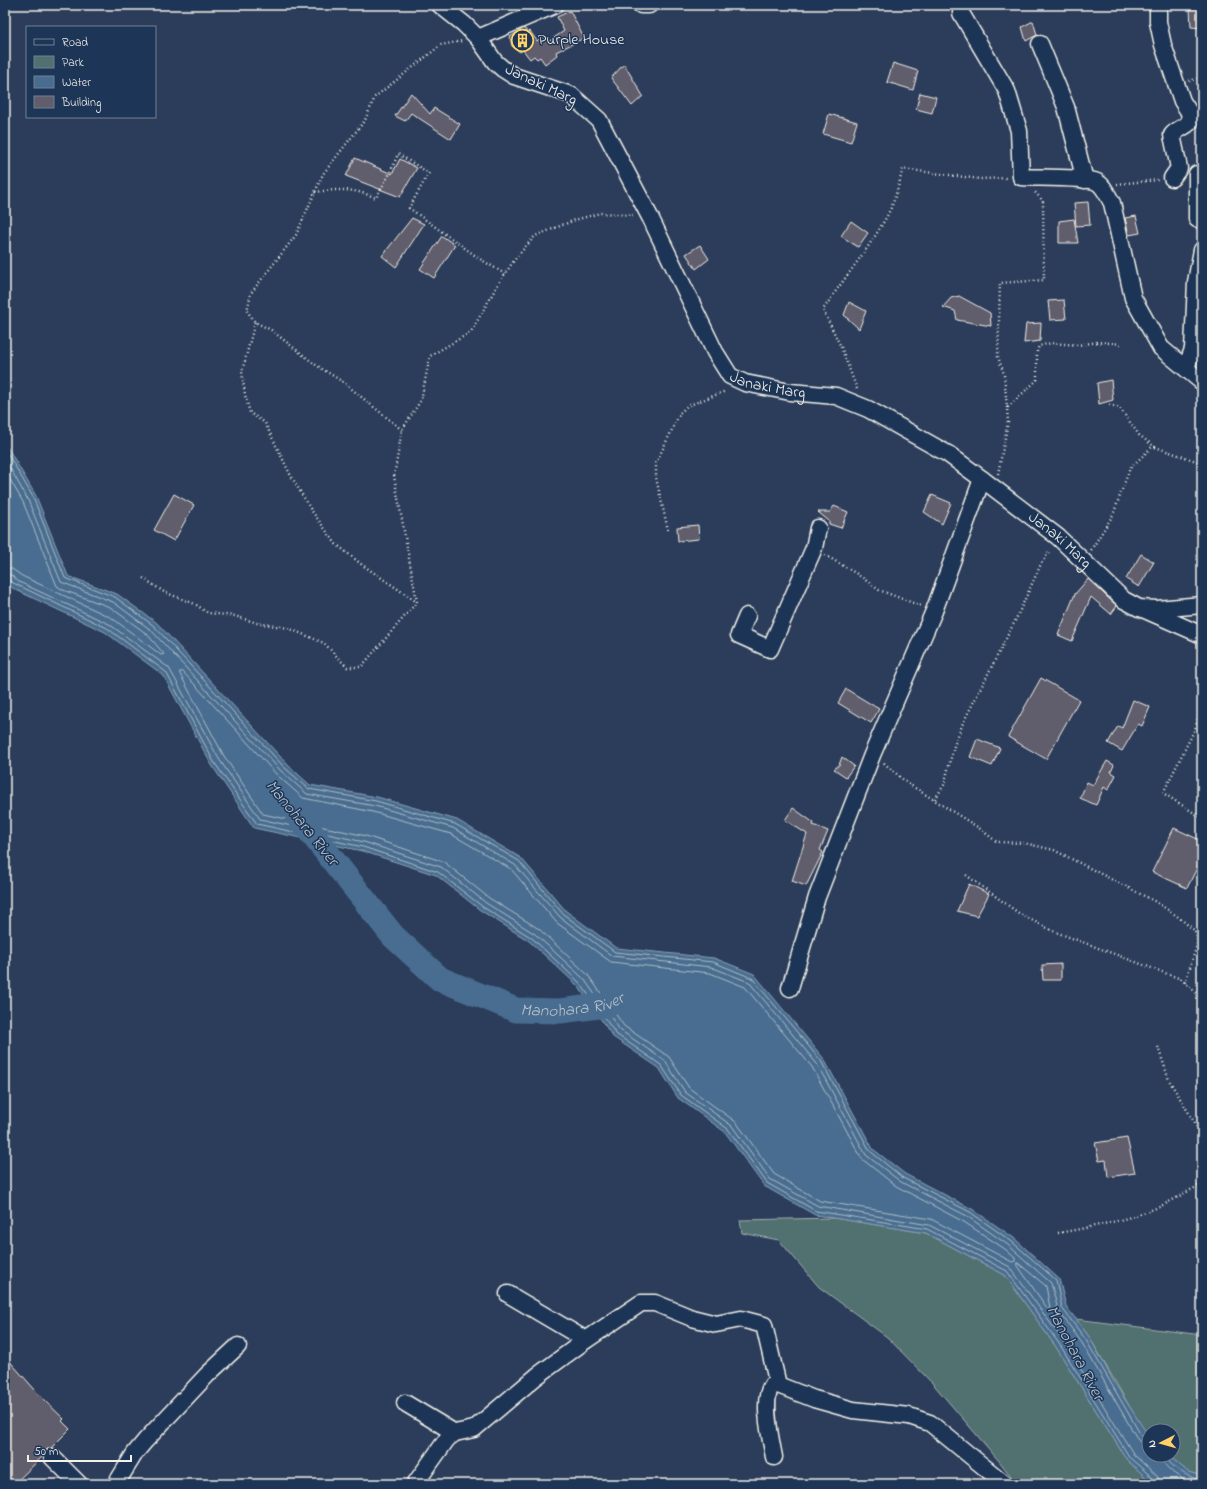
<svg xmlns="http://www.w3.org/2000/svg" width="1207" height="1489" font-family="'Indie Flower',sans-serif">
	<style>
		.green { fill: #517070; stroke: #a2b0ac }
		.water { fill: #486d90; stroke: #8da2b3 }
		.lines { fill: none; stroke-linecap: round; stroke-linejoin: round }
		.shore { stroke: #afbcc5; stroke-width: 1 }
		.river { stroke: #486d90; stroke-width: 25 }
		.building { fill: #615d6c; stroke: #f4f1e8 }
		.minor-casing { stroke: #f4f1e8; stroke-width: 19 }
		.path { stroke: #f4f1e8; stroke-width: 2.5; stroke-dasharray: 1 3; stroke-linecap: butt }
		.minor { stroke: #1d3557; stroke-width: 16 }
		.labels { text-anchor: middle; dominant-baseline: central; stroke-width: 3; stroke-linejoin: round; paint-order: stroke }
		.poi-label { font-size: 16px; fill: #f4f1e8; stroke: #1d3557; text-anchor: start }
		.street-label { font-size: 16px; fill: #f4f1e8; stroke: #1d3557 }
		.water-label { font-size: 17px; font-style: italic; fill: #b8c3c9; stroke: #1d3557 }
	</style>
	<rect width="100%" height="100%" fill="#2b3d5b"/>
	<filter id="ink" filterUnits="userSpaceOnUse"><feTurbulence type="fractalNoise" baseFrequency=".025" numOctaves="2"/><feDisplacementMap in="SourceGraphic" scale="8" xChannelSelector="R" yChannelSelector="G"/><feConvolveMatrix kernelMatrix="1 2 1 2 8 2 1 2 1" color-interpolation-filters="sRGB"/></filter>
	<g filter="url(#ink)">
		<path class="green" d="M834,1218L926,1233L1005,1275L1056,1347L1127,1460L1153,1484H1017L999,1461L934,1385L887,1337L819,1287L779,1240L742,1233L740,1220Z
			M1076,1319L1202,1335V1476L1188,1472L1168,1455H1173V1431H1149V1437L1146,1435L1090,1338Z"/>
		<path class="water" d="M5,443L36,496L68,576L117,594L157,623L288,765L310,785L377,797L457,820L521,858L566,911L616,948L714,958L754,974L824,1059L873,1149L905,1174L972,1209L1014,1238L1059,1279L1066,1306L1090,1338L1115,1384L1149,1437V1455H1168L1188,1472L1202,1476V1484H1153L1127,1460L1056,1347L1005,1275L926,1233L815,1215L764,1186L725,1132L678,1098L659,1068L613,1037L578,986L529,941L480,910L436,875L362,851L254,828L211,764L163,675L105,632L14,589L5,582Z"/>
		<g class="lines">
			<path class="shore" d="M5,449L33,497L65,578L115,597L154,626L285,768L309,789L376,801L455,824L519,861L563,914L615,952L713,962L752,978L821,1061L870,1151L903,1178L970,1212L1011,1241L1056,1280L1062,1308L1086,1340L1142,1437L1149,1440
				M5,459L28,500L61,582L113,602L151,630L281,771L307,794L375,806L453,828L515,865L560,917L612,956L711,967L749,982L817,1064L866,1155L901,1182L967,1216L1008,1245L1051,1283L1058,1310L1082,1343L1138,1440L1143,1444L1149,1445
				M5,471L23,502L57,586L63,590L110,607L147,634L164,654L161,655L112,618L22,576L12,569L5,568
				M5,574L11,575L19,582L109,624L169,668L219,759L260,819L364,842L441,867L486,903L535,934L584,979L620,1030L665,1061L685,1092L732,1126L770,1179L818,1206L929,1225L1010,1267L1064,1342L1134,1455L1158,1477L1160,1484
				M5,579L107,628L166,672L214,762L257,824L363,847L438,872L483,907L532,938L580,983L616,1034L661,1065L681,1095L728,1129L767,1183L816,1211L927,1229L1007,1271L1060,1345L1130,1458L1154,1479L1155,1484
				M180,672H183L196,686L277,775L303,798L373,812L451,834L511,869L557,923L611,962L710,973L745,987L812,1067L862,1159L896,1186L964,1222L1005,1249L1015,1258V1261L1012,1262L931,1219L820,1201L774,1174L736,1122L689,1088L669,1057L624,1026L588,975L539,929L489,898L444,862L366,836L263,814L224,756L180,674Z
				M1018,1263L1046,1286L1050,1308H1047L1018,1266Z
				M1161,1455C1162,1469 1184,1481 1196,1484
				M1166,1455C1168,1467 1191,1479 1202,1480"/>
			<path class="river" id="s1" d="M297,815L393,936L440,979L516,1010L560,1011L607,1005L625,996"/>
		</g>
		<path class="building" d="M1202,6V28L1191,27L1190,9Z
			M570,11L584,38L556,52L557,55L545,64L540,57L537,59L534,56L530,59L523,50L520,52L512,46L510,37L524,28L528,33L530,31L537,41L543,36L548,42L564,31L557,17Z
			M1033,21L1037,35L1026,41L1022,27Z
			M893,63L918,71L913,90L887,82Z
			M624,64L643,96L632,106L611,78Z
			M411,93L430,114L434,108L460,124L451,139L411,113L405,121L395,116Z
			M920,93L936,97L932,113L916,109Z
			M829,114L857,122L851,142L823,134Z
			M355,158L392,174L400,159L417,168L400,197L346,176Z
			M1088,202L1090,225L1076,226L1074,203Z
			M1136,216L1140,233L1129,235L1125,218Z
			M412,218L424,224L396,267L382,256Z
			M1074,219L1078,243H1059V221Z
			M851,221L868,233L858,247L841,236Z
			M442,236L455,245L434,278L420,269Z
			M700,245L709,259L696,269L686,254Z
			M959,296L990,313L991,326L957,320L955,311L943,307L951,298Z
			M1064,300L1066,319L1050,320L1048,301Z
			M849,302L866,311L859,329L844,315Z
			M1041,323L1040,341L1024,343L1026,324Z
			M1111,380L1113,400L1099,404L1097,383Z
			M174,494L194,505L174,541L154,530Z
			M932,495L951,503L942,524L924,512Z
			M834,506L848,512L841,528L829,524V521L818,512H830Z
			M698,525L699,539L678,541L677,527Z
			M1141,554L1154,562L1139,587L1126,579Z
			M1088,579L1117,606L1111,614L1091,597L1072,641L1058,635L1075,594Z
			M1041,678L1079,700L1046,759L1008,737Z
			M846,689L879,709L871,723L838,703Z
			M1133,700L1150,707L1142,726L1138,724L1122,751L1108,743L1118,726L1122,728Z
			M977,739L1000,748L992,766L970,757Z
			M842,757L854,766L846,777L834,769L839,765Z
			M1107,761L1114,765L1111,772L1116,775L1108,790L1104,787L1096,805L1080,798L1087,782L1093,785Z
			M793,808L814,823L813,825L828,831L820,850L823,852L806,886L792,881L807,834L785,820Z
			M1174,828L1202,841V858L1187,888L1152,872Z
			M969,884L989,894L977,916L957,911Z
			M1061,964V980H1043L1042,965Z
			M1127,1138L1135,1173L1108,1177L1106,1160L1099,1161L1095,1143Z
			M5,1356L44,1400L64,1419L62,1421L70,1429L51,1448L46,1450L43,1456L14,1484H5Z"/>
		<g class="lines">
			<defs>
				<g id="minor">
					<path id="s2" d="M440,5L464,24L478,38L495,62L503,69L514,76L571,95L599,120L650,217L715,352L730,376L745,383L790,392L836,396L868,409L948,454L982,479L1058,537L1124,600L1139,608L1157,609L1202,605"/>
					<path d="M641,5H649"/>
					<path d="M1158,5V22L1163,45L1182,101L1189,112L1190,122C1184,128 1177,129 1172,135L1179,168L1172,178"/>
					<path d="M961,13L1007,91L1019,131L1021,177C1036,178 1087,177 1097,182C1104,186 1108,196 1112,203L1133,298L1161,348L1202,382"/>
					<path d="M478,38L555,5"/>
					<path d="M1040,44L1066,107L1085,180"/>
					<path d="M1197,174V219L1202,218"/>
					<path d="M1186,368L1193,349L1196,282L1202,250"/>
					<path d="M1145,610L1202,635"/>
					<path d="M747,616L739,635L770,649L814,548L818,528"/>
					<path d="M790,988L817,897L872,755L934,611L982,479"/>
					<path d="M508,1294L586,1340"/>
					<path d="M405,1403L455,1433"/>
					<path d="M52,1457L79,1484"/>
					<path d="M774,1457C771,1440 761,1400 772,1385H778L814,1399L853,1410L909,1416L930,1423L1005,1484"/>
					<path d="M116,1484L135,1453L145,1441L207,1375L238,1346"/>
					<path d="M415,1484L447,1439L455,1433L474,1429L537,1376L586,1340L641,1303H655L692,1318L716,1324L741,1319L764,1325L778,1385"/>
				</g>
			</defs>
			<use href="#minor" class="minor-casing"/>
			<path class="path" d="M1189,81L1202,77
				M1117,184L1158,180
				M315,192C340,189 353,188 376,198L390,173L398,154L429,173L409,208L480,259L505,274
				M255,322L242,372L245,395L250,413L265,423L290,474L311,510L336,544L361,564L417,602
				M857,389L841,347L823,310C845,276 872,246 890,210C896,197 899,182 903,169L980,179L1008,178
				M1007,408L1004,374L998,357L1000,283L1044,280L1043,201L1034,191
				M402,430L343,382L316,365L271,330L255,322L247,311L251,293L296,235L323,174L365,120L375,97L441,45L462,41
				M1155,447L1199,462L1202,461
				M998,474L1008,422L1007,408L1037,380V351L1039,346L1051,343L1078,345L1098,342L1122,344
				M668,530L656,478V463L680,413L687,406L726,391
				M1091,550L1113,515L1130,468L1152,447H1155L1139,435L1120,408L1107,404
				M825,555L857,574L879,590L921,606
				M143,578L164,592L195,604L208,613L235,616L257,623L288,628L324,643L347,667H361L417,602L394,476L402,430L421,400L430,356L471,332L497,286L515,259L535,236L575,220L600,213L633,215
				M1202,704L1195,729L1163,793L1199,816H1202
				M884,763L907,783L979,828L997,842L1024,843L1054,850L1156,902L1177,916L1194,930L1197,937V945L1185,983
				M935,799L944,785L954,746L963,723L1016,619L1041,564L1050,550
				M966,875L1020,914L1053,931L1181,979L1202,998
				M1158,1047L1169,1080L1202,1135
				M1058,1233C1092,1227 1129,1220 1161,1206C1175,1199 1188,1191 1202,1184"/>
			<use href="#minor" class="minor"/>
		</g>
	</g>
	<defs>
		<symbol id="building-ring" viewBox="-11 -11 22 22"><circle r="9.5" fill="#1d3557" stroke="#ffd166" stroke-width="1.5"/><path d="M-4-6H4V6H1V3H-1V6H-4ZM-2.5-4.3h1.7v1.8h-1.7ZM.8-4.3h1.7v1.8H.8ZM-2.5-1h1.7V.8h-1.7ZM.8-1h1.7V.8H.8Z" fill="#ffd166"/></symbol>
	</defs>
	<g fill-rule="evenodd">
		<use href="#building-ring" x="510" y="28" width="25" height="25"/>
	</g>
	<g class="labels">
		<g class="poi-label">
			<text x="538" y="40">Purple House</text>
		</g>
		<g class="street-label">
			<text transform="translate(541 85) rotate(25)">Janaki Marg</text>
			<text stroke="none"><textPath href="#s2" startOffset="528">Janaki Marg</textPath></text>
			<text stroke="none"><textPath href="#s2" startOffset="865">Janaki Marg</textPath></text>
		</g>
		<g class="water-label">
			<text transform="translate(302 823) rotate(51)">Manohara River</text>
			<text stroke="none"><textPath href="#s1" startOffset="357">Manohara River</textPath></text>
			<text transform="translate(1075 1353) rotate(62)">Manohara River</text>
		</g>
	</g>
	<rect width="1207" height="1489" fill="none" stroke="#1d3557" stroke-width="20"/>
	<rect x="10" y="10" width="1187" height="1469" fill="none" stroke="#f4f1e8" stroke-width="1.5" filter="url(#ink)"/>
	<rect x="26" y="26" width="130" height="92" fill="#1d3557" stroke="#738091"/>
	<rect x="34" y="39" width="20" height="6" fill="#1d3557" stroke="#738091"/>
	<text x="62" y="46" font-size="12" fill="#f4f1e8">Road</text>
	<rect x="34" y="56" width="20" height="12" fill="#517070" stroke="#738091"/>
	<text x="62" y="66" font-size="12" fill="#f4f1e8">Park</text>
	<rect x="34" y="76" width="20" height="12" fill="#486d90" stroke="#738091"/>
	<text x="62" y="86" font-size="12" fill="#f4f1e8">Water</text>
	<rect x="34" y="96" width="20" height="12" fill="#615d6c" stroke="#738091"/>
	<text x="62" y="106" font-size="12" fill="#f4f1e8">Building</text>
	<g transform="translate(1161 1443) rotate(264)"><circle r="19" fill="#1d3557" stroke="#738091"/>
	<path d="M0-3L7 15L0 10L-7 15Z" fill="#ffd166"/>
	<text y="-6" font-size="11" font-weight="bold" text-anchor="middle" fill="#f4f1e8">N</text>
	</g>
	<path d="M28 1455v6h103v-6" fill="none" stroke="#f4f1e8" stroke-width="2"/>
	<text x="34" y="1455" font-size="12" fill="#f4f1e8" stroke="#1d3557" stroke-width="3" paint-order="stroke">50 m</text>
</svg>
